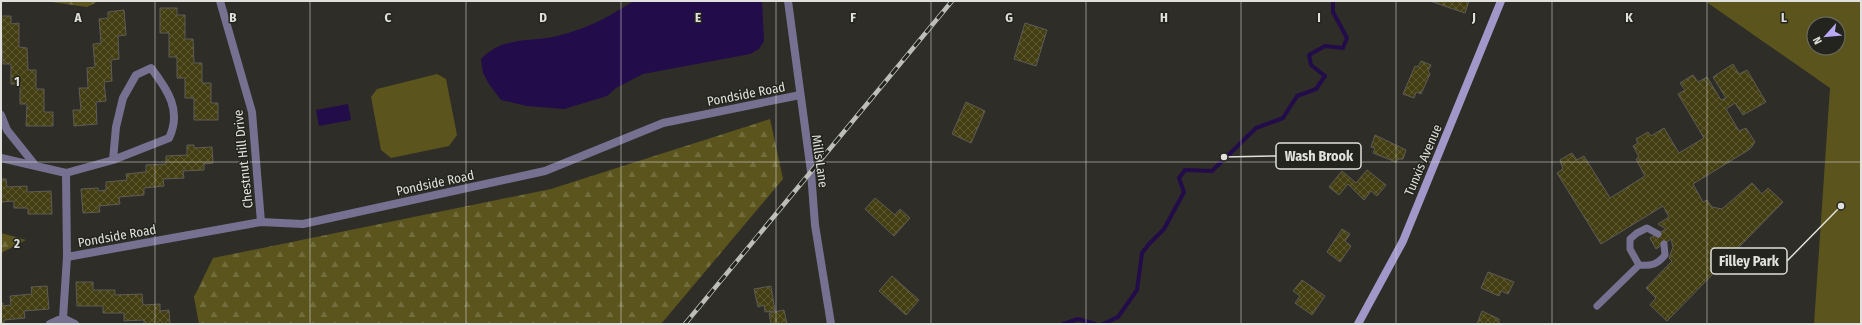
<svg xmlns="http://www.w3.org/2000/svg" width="1862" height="325" font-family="'Fira Sans Condensed',sans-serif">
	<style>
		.green { fill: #5b551d; fill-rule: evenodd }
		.forest { fill: url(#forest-firs) }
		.water { fill: #230c4a }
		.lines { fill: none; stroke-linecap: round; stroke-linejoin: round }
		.stream { stroke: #230c4a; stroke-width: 4 }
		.building { fill: url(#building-cross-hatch); stroke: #5d5c56 }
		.lane { stroke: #777191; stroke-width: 7 }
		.street { stroke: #777191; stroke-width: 8 }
		.secondary { stroke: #a198c9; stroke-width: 8 }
		.rail-casing { stroke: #bdbdb9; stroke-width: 4.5 }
		.rail { stroke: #24241e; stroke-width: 3; stroke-dasharray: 9; stroke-linecap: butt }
		.grid { fill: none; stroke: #e0e0dc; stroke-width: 1; stroke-opacity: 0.55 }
		.labels { text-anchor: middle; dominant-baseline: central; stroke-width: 3; stroke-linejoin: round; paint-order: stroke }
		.street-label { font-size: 13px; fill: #e0e0dc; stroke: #24241e }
		.grid-label { font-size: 13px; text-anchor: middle; font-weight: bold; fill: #e0e0dc; stroke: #24241e; stroke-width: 3; stroke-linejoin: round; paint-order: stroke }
		.leader { fill: none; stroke: #e0e0dc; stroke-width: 1.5 }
		.callout-dot { fill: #e0e0dc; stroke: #24241e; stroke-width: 1.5 }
		.callout { fill: #24241e; stroke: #e0e0dc; stroke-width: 1.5 }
		.callout-label { font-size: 14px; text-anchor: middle; font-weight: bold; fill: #e0e0dc }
	</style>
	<defs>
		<pattern id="forest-firs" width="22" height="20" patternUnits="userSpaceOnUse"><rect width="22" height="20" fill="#5b551d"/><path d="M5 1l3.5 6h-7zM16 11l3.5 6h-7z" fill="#726d3d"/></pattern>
		<pattern id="building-cross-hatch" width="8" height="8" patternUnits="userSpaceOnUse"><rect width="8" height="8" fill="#443f12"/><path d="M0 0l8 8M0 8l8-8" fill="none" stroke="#5f5a34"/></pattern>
	</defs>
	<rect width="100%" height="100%" fill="#2e2d28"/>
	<path class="green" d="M1705,1H1861V324H1814L1830,88ZM1814,24H1838V48H1814Z
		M437,74L446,79L457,135L449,146L391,158L381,150L371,97L377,89Z"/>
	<path class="forest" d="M44,1H99L87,7Z
		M770,119L783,179L661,324H199L194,297L213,258L551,189Z
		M1,233L26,240L1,253Z"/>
	<path class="water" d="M634,1H762L764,41L759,49L750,54L643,74L616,88L607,96L564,109L527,106L501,100L489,84L483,73L481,59C503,37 525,42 553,37C562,35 571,32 580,29C600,22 616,12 634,1Z
		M348,104L351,120L319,126L316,110Z"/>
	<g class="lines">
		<path class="stream" d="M1063,324L1078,319L1095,324
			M1103,324L1118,317L1137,290L1142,253L1149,244L1164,229L1184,192L1179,178L1185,170L1212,171L1256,128L1283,118L1297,96L1316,89L1325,76L1311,65L1309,55L1325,46L1343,48L1347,38L1333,12V1"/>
	</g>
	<path class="building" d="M1430,1H1469L1465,13Z
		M160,8H177V15H185V39H193L194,63H202V83H211V103H218V120H194V98H185V78H177V57H169V33H160Z
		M124,10L126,35L118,36L119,59L111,60L112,81L104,82L106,101L96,102L97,124L74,126L73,110H81L79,88H88L87,68L95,67L93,44L101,43L99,19L108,18V12Z
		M1,16H11V24L19,23V47L27,48L28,70H36V89H44V112H53V126H26L27,104H20V84H11V64H3Z
		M1025,23L1047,30L1036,66L1014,59Z
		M1421,61L1431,65L1428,71L1430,74L1421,94L1416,92L1414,98L1403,94L1415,66L1418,67Z
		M1733,64L1739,74L1747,70L1766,102L1743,115L1735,103L1726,109L1739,131L1746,128L1755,142L1750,149L1693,184L1703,202L1707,200L1712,207L1722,209L1752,183L1762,194L1768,188L1783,202L1667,321L1650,305L1656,298L1646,288L1672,261L1669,258L1673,247L1671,239L1656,249L1650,238L1666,229L1658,224L1669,217L1663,206L1601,244L1557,173L1563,169L1560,160L1572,153L1577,160L1584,156L1610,198L1645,176L1636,159L1639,157L1633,146L1638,143L1636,139L1648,132L1651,136L1664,128L1679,153L1704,138L1678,94L1685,90L1680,83L1693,75L1698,82L1707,77L1721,100L1726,98L1713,77Z
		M966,102L985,111L971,143L952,134Z
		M1375,135L1406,150L1403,159H1398L1396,162L1373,153L1375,148L1371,147Z
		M187,145H194V148L212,147L213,163L204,164V170L183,171L184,178L163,179L164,186L144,188V195L119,197L120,204L99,206L100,212L83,213L81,189L98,188L99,191L106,190V182L127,180L126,174L146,172V165L166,164V156L187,155Z
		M1367,170L1386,185L1377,196L1371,191L1364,200L1348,184L1339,195L1329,187L1342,171L1356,183Z
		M1,179H6L7,187L27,186V192L51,191L52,214H28V208H14V201L1,202Z
		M875,198L895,215L900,209L910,218L894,236L865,209Z
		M1342,229L1350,234L1345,241L1351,246L1340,262L1327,252Z
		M1488,272L1514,282L1508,294L1501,291L1499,296L1481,288Z
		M892,276L919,300L906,315L879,291Z
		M1302,280L1325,296L1312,315L1295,303L1300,296L1293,291Z
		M76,282H93V290H115V295L142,294L143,305L160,304V311L169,310L170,324H144V320L124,321V313H103V306H77Z
		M47,286L49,309L24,311L25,318L4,320V324H1V303H3V306L11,305L10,296L32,294L31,287Z
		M771,286L775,311L765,312L764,305L758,307L754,289Z
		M784,310L787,324H771L769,313Z
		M1482,311L1499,319V324H1477Z"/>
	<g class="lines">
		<path class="lane" d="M1639,265L1630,249V239L1637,233L1647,228L1658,234
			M1597,306L1639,265C1651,266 1657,265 1665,255L1664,244"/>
		<path class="street" d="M220,1L252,112L261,222
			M788,1L811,172L815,225L831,324
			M1,115L7,130L35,165
			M1,158L66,173
			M67,257L261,222L303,224L545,171L663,123L800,95
			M63,318L67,257L66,173L113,160L169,138C182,111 168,90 151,68L136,75L123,98L116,127L113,160
			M50,324L63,318L75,324"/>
		<path class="secondary" d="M1358,324L1403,241L1501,1"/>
		<defs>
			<path id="rail" d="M685,324L952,1"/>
		</defs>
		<use href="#rail" class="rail-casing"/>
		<use href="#rail" class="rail"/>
	</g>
	<path class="grid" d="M155,1V324M310,1V324M466,1V324M621,1V324M776,1V324M931,1V324M1086,1V324M1241,1V324M1396,1V324M1552,1V324M1707,1V324M1,162H1861"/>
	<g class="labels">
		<g class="street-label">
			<text transform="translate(746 94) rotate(-11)">Pondside Road</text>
			<text transform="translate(243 159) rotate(-96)">Chestnut Hill Drive</text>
			<text transform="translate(1423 160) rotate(-67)">Tunxis Avenue</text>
			<text transform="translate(820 161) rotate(82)">Mills Lane</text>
			<text transform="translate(435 183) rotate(-12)">Pondside Road</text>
			<text transform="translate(117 236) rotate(-10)">Pondside Road</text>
		</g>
	</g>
	<g class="grid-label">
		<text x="78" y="22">A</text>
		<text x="233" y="22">B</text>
		<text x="388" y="22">C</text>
		<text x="543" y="22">D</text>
		<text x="698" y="22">E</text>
		<text x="853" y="22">F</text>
		<text x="1009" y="22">G</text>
		<text x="1164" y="22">H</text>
		<text x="1319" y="22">I</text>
		<text x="1474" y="22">J</text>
		<text x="1629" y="22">K</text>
		<text x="1784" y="22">L</text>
		<text x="17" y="86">1</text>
		<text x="17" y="248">2</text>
	</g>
	<path class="leader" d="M1224 157L1276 156M1841 206L1787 261"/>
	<g class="callout-dot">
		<circle cx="1224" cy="157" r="4"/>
		<circle cx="1841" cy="206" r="4"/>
	</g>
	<g class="callout">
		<rect x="1276" y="143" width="85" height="26" rx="4"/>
		<rect x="1711" y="248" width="76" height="26" rx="4"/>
	</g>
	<g class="callout-label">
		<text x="1319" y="161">Wash Brook</text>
		<text x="1749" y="266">Filley Park</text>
	</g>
	<rect width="1862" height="325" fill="none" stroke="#e0e0dc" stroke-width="4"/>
	<g transform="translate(1826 36) rotate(243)"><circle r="19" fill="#24241e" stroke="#6f6f6a"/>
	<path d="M0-3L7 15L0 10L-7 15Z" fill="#baaaf6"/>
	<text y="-6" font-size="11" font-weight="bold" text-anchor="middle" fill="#e0e0dc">N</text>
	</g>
</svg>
